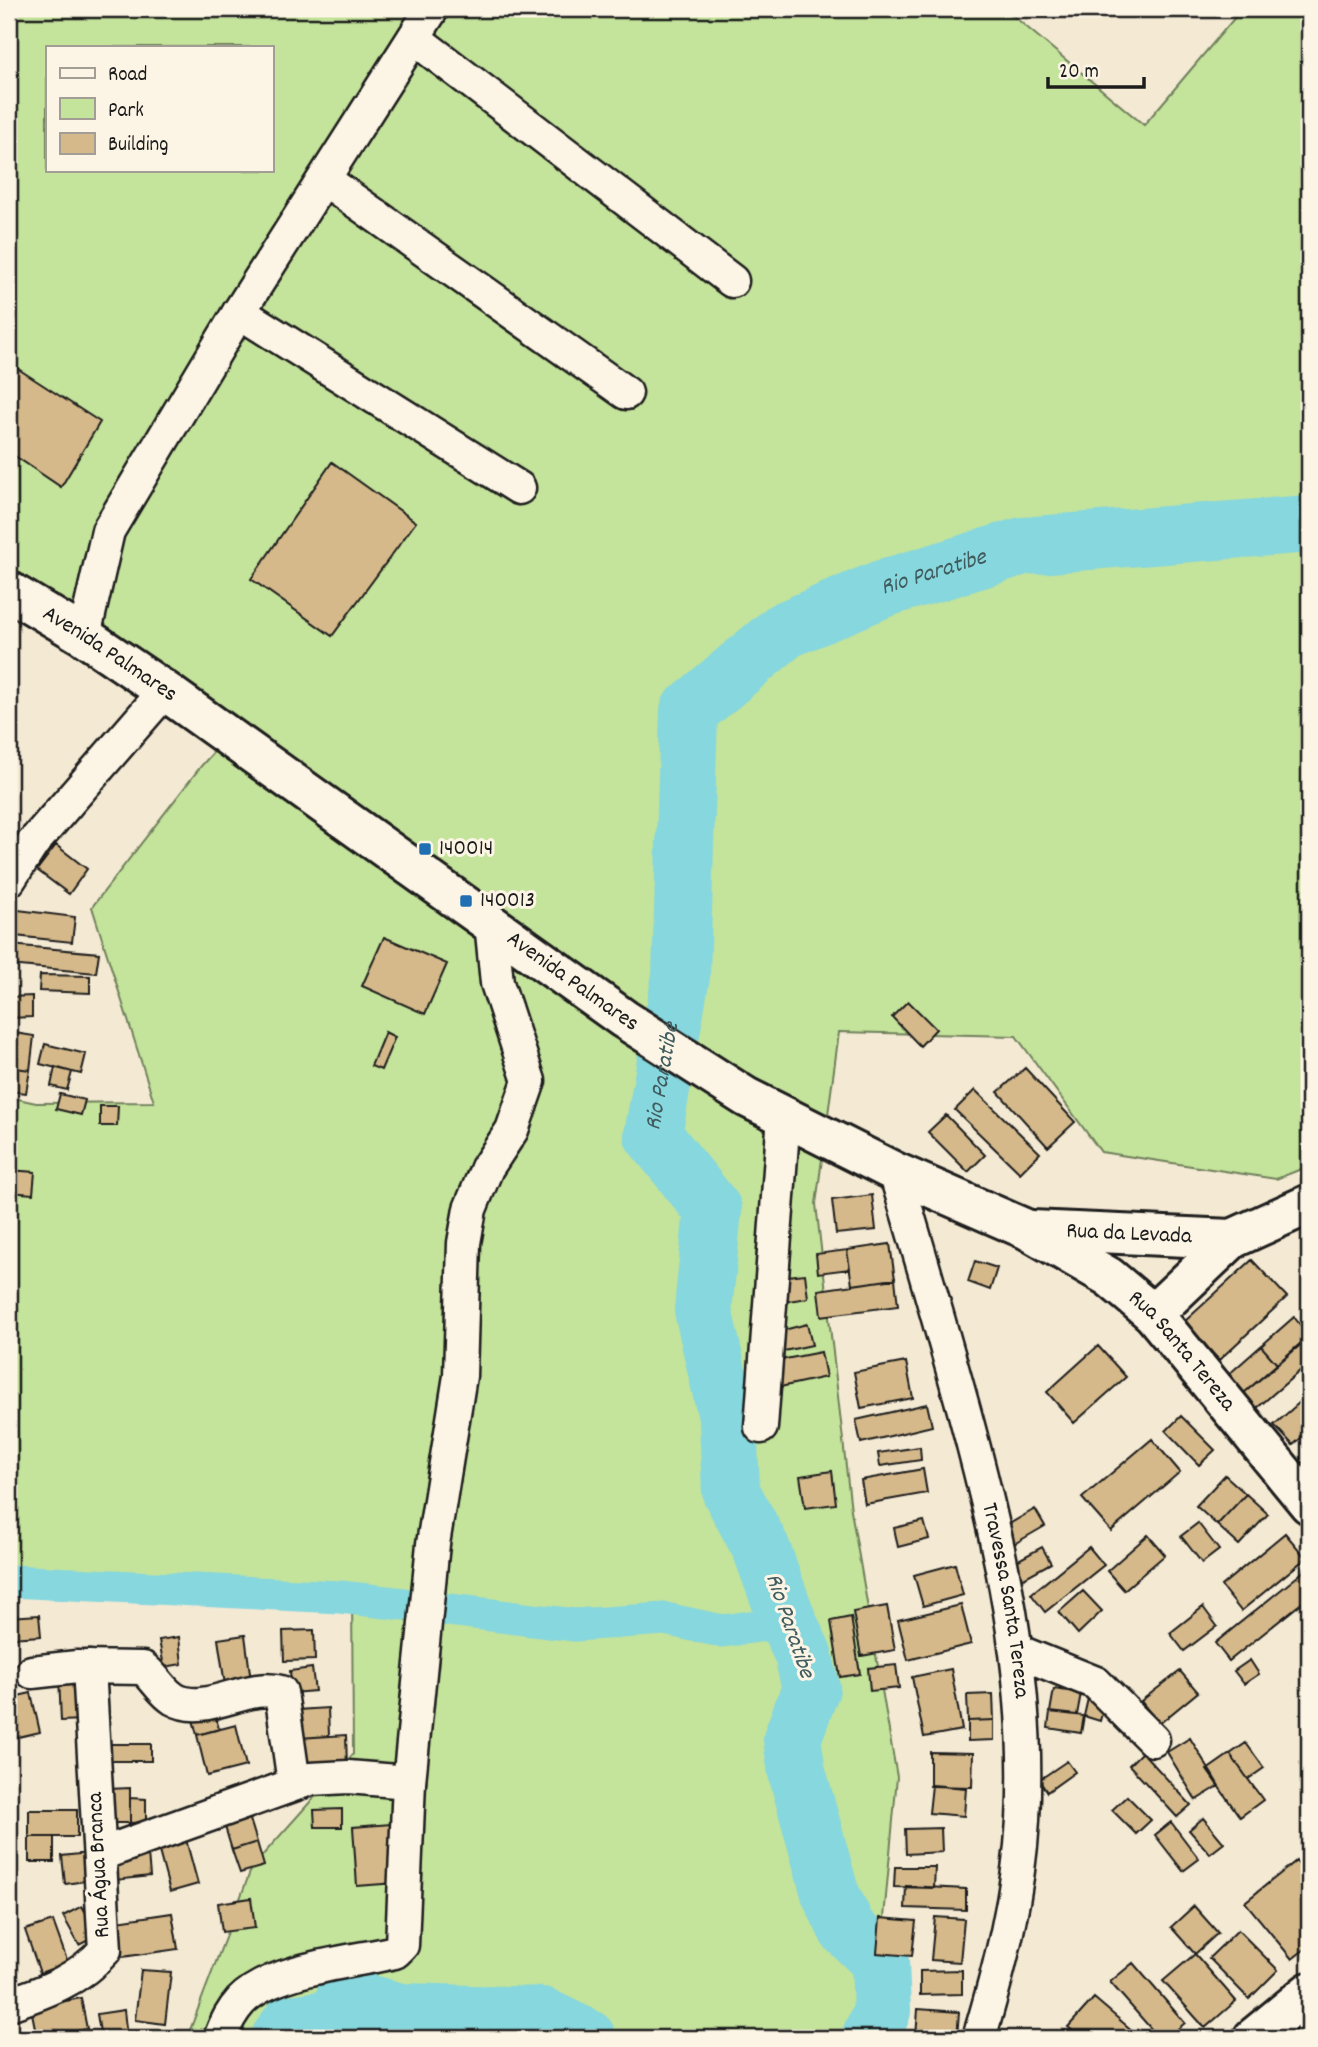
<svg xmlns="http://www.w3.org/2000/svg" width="1318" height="2047" font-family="Dekko,sans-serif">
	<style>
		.green { fill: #c4e39b; stroke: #70805c; stroke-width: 2; fill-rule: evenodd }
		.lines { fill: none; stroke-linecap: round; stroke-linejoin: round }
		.canal { stroke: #86d7de; stroke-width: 33 }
		.river { stroke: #86d7de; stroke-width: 58 }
		.building { fill: #d5b98a; stroke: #1c1c1c; stroke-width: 2 }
		.minor-casing { stroke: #1c1c1c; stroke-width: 37 }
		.secondary-casing { stroke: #1c1c1c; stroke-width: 44 }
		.minor { stroke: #fcf5e5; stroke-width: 32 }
		.secondary { stroke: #fcf5e5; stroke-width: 38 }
		.poi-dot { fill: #1f6fb2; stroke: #fcf5e5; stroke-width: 2.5 }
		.labels { text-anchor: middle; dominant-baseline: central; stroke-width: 6; stroke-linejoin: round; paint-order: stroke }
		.street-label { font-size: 23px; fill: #1c1c1c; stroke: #fcf5e5 }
		.poi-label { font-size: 23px; fill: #1c1c1c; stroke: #fcf5e5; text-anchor: start }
		.water-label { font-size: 24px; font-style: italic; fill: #415d60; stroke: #fcf5e5 }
	</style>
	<rect width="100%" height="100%" fill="#f4e9d3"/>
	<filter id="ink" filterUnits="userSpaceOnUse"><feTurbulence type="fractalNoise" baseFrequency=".0143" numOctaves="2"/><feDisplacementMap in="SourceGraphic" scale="14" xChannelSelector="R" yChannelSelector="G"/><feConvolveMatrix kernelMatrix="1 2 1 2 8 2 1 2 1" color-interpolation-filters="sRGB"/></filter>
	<g filter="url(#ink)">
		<path class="green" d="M9,9H1005L1144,125L1242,9H1309V1166L1276,1179L1101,1152L1016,1036L839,1032L816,1204L851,1510L897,1777L880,1961L860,2038H187L252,1867L353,1754L352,1588L9,1566V1097L36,1103L154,1102L92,907L202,765L237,726L9,565ZM47,47H271V170H47Z"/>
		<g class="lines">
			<path class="canal" d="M9,1581L340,1597L404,1604
				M449,1610L575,1625L665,1619L722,1631L788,1622"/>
			<g class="river">
				<path d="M280,2038L290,2024L337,2018L324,2038"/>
				<path d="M367,2038L360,2015L345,1997L400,2012L542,2016L587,2038"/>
				<path id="s1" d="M870,2038L882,2011L880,1961L847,1929L830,1893L797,1772L792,1739L811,1688L803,1654L788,1622L761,1548L731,1492L728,1421L703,1310L713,1210L653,1135L681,976L689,711L785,630L882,589L1023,546L1309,524"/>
			</g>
		</g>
		<path class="building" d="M9,363L100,422L61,487L9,452Z
			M332,462L416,522L332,636L251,579Z
			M56,845L87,869L69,894L37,870Z
			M18,910L75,917L72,942L15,936Z
			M384,937L447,964L425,1014L362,986Z
			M10,945L99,953L96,973L9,965Z
			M40,975L90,976V993L39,991Z
			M32,996V1017L9,1018V997Z
			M908,1001L936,1029L920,1046L892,1017Z
			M9,1032L34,1036L30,1070L9,1067Z
			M385,1032L395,1037L381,1070L371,1066Z
			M45,1044L86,1054L81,1074L40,1064Z
			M9,1067L30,1070L26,1093L9,1091Z
			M55,1067L72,1072L67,1090L51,1086Z
			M1025,1068L1075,1122L1048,1147L998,1092Z
			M975,1090L1040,1153L1020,1173L955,1110Z
			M60,1094L85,1100L81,1115L56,1109Z
			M100,1106H118L117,1126H100Z
			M946,1115L985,1155L968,1172L928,1132Z
			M9,1170L35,1172L33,1194L9,1192Z
			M872,1195L876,1230L836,1234L832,1200Z
			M890,1244L895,1279L852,1285L847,1250Z
			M847,1250L850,1269L818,1273L816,1254Z
			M1252,1260L1287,1297L1219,1360L1184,1322Z
			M975,1261L997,1268L990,1290L968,1282Z
			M805,1274L808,1298L782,1302L779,1277Z
			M895,1279L898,1306L821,1316L818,1290Z
			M1294,1317L1309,1336L1277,1364L1261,1346Z
			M807,1324L812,1345L784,1351L780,1331Z
			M1305,1341L1309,1346V1363L1257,1408L1244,1393Z
			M1098,1346L1126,1377L1074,1423L1047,1392Z
			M1261,1346L1277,1364L1244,1393L1228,1375Z
			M821,1352L826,1377L780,1387L775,1361Z
			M906,1362L913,1398L861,1408L854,1372Z
			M1309,1394V1431L1293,1445L1274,1425Z
			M927,1404L932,1426L861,1443L856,1420Z
			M1181,1416L1215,1450L1199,1465L1166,1431Z
			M1152,1439L1180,1472L1111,1531L1082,1498Z
			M920,1447L921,1460L880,1466L878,1453Z
			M923,1469L927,1493L865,1504L861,1480Z
			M832,1471L836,1504L805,1508L800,1476Z
			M1225,1475L1246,1494L1217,1525L1196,1506Z
			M1246,1494L1268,1514L1239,1545L1217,1525Z
			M1035,1509L1045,1526L1014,1544L1004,1527Z
			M924,1521L929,1539L898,1547L894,1528Z
			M1198,1523L1219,1550L1202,1563L1181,1536Z
			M1285,1533L1306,1558L1241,1611L1221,1586Z
			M1148,1535L1165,1555L1124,1590L1107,1571Z
			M1042,1547L1051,1563L1022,1579L1013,1563Z
			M1089,1547L1104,1565L1045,1612L1031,1594Z
			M955,1564L963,1595L923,1606L914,1575Z
			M1309,1567V1597L1229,1661L1215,1643Z
			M1083,1591L1102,1611L1078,1634L1059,1612Z
			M961,1605L971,1644L908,1660L898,1620Z
			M887,1606L895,1650L861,1656L853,1612Z
			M1203,1607L1217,1626L1184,1651L1170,1633Z
			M39,1615L41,1636L9,1638V1617Z
			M851,1617L860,1674L840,1677L831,1621Z
			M314,1630L315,1660L284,1661L283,1631Z
			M245,1635L251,1681L225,1685L218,1639Z
			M179,1637L182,1664L164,1667L159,1640Z
			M1250,1660L1259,1674L1244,1684L1234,1671Z
			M896,1665L899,1688L870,1691L868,1668Z
			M312,1668L315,1691L292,1693L290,1671Z
			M951,1669L962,1730L924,1737L912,1677Z
			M1180,1671L1198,1692L1159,1724L1141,1701Z
			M59,1677H81L82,1720L61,1721Z
			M1054,1689L1081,1693L1077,1715L1050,1712Z
			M31,1693L40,1732L14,1738L9,1698Z
			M993,1694L994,1720L968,1721L967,1695Z
			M1089,1694L1106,1698L1100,1721L1084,1716Z
			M213,1707L219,1729L197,1735L191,1712Z
			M328,1708L329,1736L299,1738L297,1710Z
			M1050,1712L1084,1716L1081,1733L1048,1728Z
			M994,1720V1740L968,1741V1721Z
			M236,1725L246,1766L207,1776L197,1735Z
			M346,1735L347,1767L301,1769L299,1738Z
			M1190,1738L1219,1786L1196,1800L1167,1752Z
			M1246,1743L1264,1768L1248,1779L1230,1754Z
			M106,1744H151V1761H105Z
			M930,1752L973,1753L972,1787L930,1786Z
			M1142,1752L1191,1805L1177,1817L1129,1765Z
			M1230,1754L1263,1800L1240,1817L1207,1770Z
			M1067,1761L1075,1772L1047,1792L1039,1780Z
			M932,1785L966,1788L964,1816L929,1813Z
			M130,1788V1823H108V1789Z
			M1127,1796L1151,1820L1136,1834L1112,1810Z
			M130,1798L146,1799V1822L130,1823Z
			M342,1809V1827H315L314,1810Z
			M29,1810H77V1837H29Z
			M248,1813L257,1842L232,1850L223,1820Z
			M1203,1818L1224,1843L1210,1854L1189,1830Z
			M1171,1822L1199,1859L1183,1871L1155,1835Z
			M391,1824L396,1883L357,1886L353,1827Z
			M941,1828L942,1852L906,1854L905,1829Z
			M185,1836L198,1884L170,1892L157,1844Z
			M29,1837H54V1862H29Z
			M257,1842L264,1866L240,1873L232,1850Z
			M88,1853L92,1880L65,1884L62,1856Z
			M148,1854L150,1876L116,1880L114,1858Z
			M1296,1861L1309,1878V1946L1292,1959L1245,1902Z
			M895,1867H935L934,1888L894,1887Z
			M906,1886L966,1889V1910L905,1908Z
			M251,1898L255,1928L222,1932L218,1903Z
			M82,1906L98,1935L79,1945L63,1916Z
			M1194,1906L1218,1933L1195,1954L1171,1927Z
			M172,1913L178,1949L122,1957L117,1921Z
			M935,1917L964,1919L960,1962L931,1960Z
			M880,1918L916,1921L912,1956L877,1953Z
			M53,1921L68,1963L40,1973L25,1930Z
			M1238,1930L1278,1970L1249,1999L1209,1958Z
			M1195,1954L1236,2001L1205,2028L1163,1981Z
			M1133,1963L1185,2023L1167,2038H1159L1110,1982Z
			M141,1970L171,1972L165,2024L135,2020Z
			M962,1970V1994L920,1995V1971Z
			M81,1998L87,2029L37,2038L31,2008Z
			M1094,1998L1141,2038H1081L1068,2027Z
			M918,2009L959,2012L957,2038H916Z
			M124,2010L127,2038H101L97,2014Z"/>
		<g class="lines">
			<defs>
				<g id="minor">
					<path d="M414,38L732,281"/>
					<path d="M324,179L626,393"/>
					<path d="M239,312L519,488"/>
					<path d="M84,636L108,531L239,312L432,9"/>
					<path d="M9,880L33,843L165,691"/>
					<path id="s2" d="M895,1172C919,1250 941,1328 963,1407C1000,1542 1031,1679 1023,1820C1019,1893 1000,1968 979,2038"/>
					<path d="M761,1427L784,1115"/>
					<path d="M1017,1651L1096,1683L1153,1740"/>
					<path d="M32,1672L77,1667L143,1668C155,1677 161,1691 174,1699C206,1717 247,1682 281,1692L294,1783"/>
					<path d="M101,1854L310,1779L348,1777L409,1782"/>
					<path d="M9,2004C45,1992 80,1979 105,1950L89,1667"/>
					<path d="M220,2038C225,2024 231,2012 241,2001C272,1969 352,1962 395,1952L402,1945L409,1782L433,1544L460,1376L464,1243L470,1209L487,1168L512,1130L529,1081L497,983L491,922"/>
				</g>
				<g id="secondary">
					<path id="s3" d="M9,591L84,636L165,691L624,1019L746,1097L895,1172L1026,1229L1109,1277L1153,1314L1309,1504"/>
					<path id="s4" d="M1031,1230L1232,1239"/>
					<path d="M1153,1314L1232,1239L1309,1204"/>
					<path d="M1253,2038L1309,1992"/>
				</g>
			</defs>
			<use href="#minor" class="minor-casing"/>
			<use href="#secondary" class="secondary-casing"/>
			<use href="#minor" class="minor"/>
			<use href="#secondary" class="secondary"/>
		</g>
	</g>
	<g class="poi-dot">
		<rect x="418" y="842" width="14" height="14" rx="3.5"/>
		<rect x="459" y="894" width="14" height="14" rx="3.5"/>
	</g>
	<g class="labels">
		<g class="street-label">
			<text stroke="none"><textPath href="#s3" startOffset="119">Avenida Palmares</textPath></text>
			<text stroke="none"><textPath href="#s3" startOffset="686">Avenida Palmares</textPath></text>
			<text stroke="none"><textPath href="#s4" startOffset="98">Rua da Levada</textPath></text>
			<text stroke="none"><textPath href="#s3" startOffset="1404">Rua Santa Tereza</textPath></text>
			<text stroke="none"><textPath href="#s2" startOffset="443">Travessa Santa Tereza</textPath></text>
			<text transform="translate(100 1865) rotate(-93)">Rua Água Branca</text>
		</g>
		<g class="poi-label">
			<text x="439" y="849">140014</text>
			<text x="480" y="901">140013</text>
		</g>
		<g class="water-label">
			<text stroke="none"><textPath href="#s1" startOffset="1684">Rio Paratibe</textPath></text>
			<text stroke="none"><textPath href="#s1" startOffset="1032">Rio Paratibe</textPath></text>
			<text transform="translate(789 1626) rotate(71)">Rio Paratibe</text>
		</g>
	</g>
	<rect width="1318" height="2047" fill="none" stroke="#fcf5e5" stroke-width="35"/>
	<rect x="18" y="18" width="1283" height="2012" fill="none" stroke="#1c1c1c" stroke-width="2.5" filter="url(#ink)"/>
	<rect x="46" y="46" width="228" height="126" fill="#fcf5e5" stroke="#a29e95" stroke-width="2"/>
	<rect x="60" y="68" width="35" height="10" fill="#fcf5e5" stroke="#a29e95" stroke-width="2"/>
	<text x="108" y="80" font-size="21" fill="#1c1c1c">Road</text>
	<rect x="60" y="98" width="35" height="21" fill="#c4e39b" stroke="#a29e95" stroke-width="2"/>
	<text x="108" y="116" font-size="21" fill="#1c1c1c">Park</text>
	<rect x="60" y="133" width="35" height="21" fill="#d5b98a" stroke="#a29e95" stroke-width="2"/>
	<text x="108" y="150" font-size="21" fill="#1c1c1c">Building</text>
	<path d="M1048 77v10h96v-10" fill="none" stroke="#1c1c1c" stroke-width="3.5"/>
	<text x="1059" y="77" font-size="21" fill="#1c1c1c" stroke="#fcf5e5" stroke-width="5" paint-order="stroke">20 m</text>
</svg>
